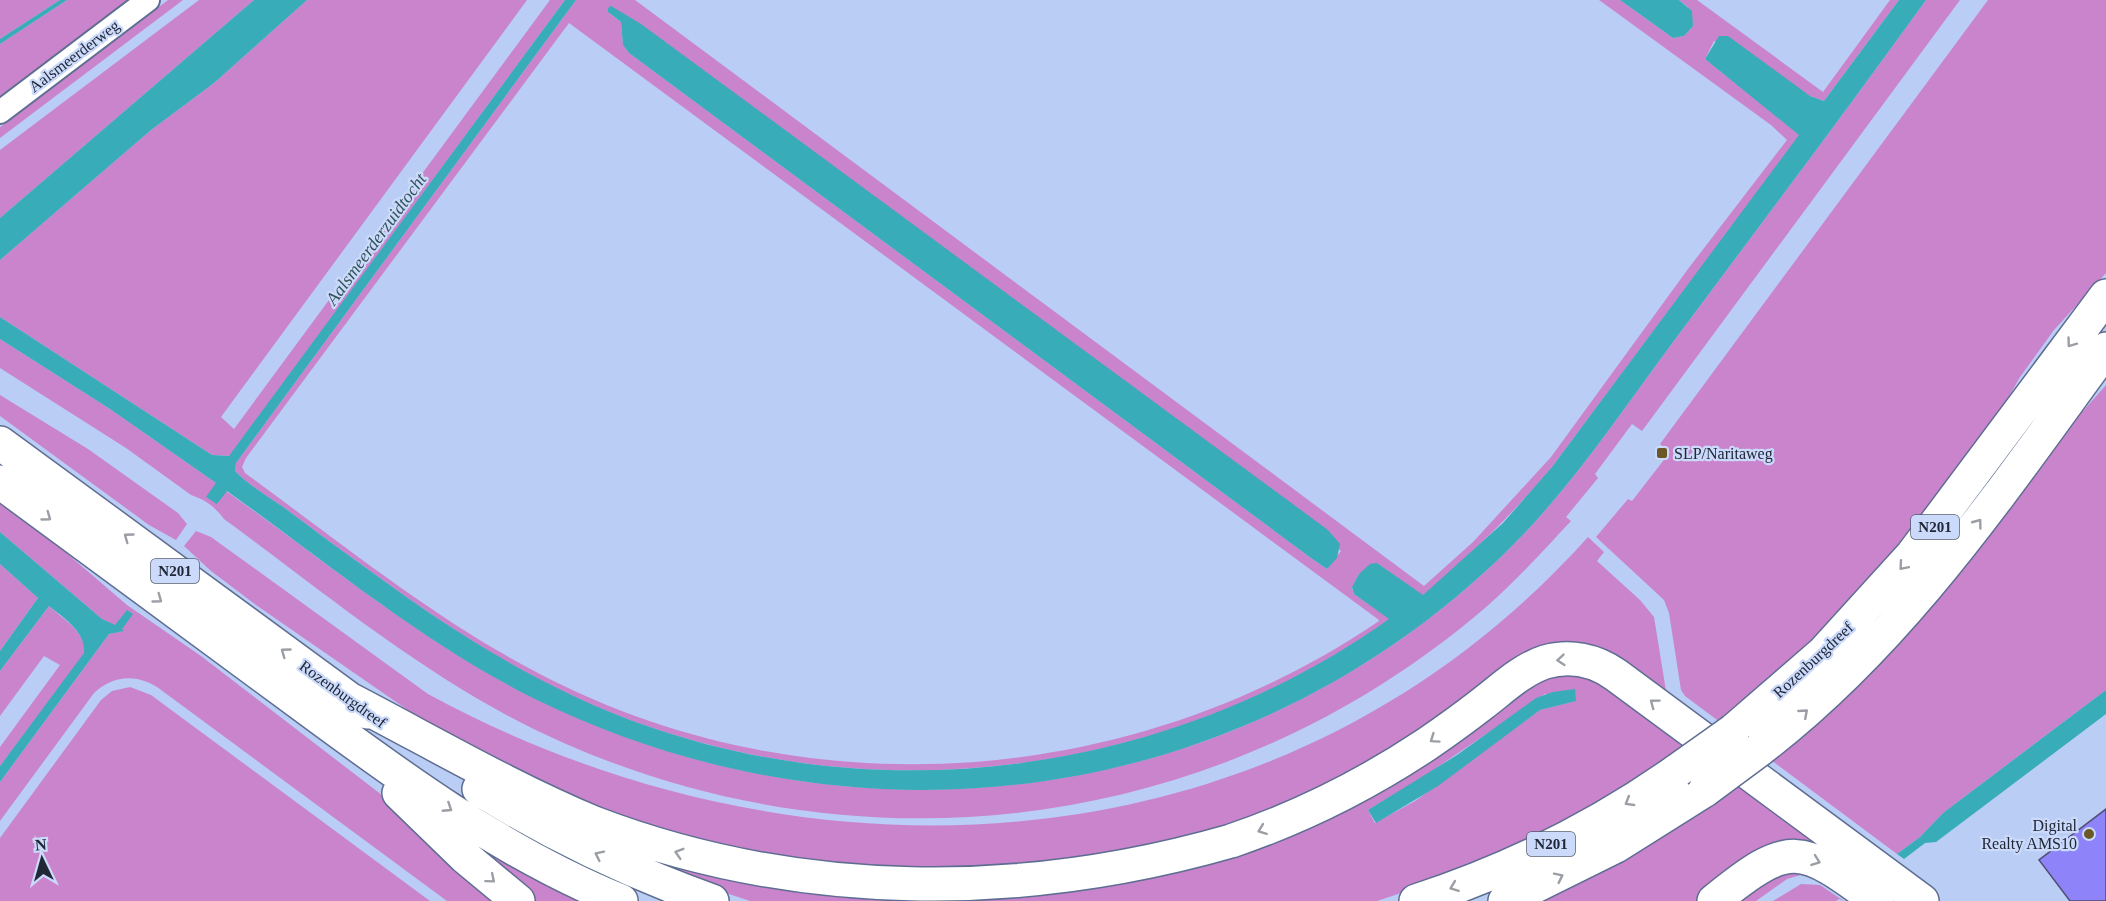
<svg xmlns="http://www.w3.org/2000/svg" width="2106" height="901" font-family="Georgia,serif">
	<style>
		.green { fill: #ca84cc; fill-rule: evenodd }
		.water { fill: #38acb8 }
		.building { fill: #8f83f9; stroke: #504e73; stroke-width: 1.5 }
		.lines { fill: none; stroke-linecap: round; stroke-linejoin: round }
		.minor-casing { stroke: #5e6e92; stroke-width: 26 }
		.highway-casing { stroke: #5e6e92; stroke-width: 36 }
		.minor { stroke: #fff; stroke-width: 22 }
		.highway { stroke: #fff; stroke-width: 33 }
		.highway-bridge-casing { stroke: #5e6e92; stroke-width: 36; stroke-linecap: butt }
		.highway-bridge { stroke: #fff; stroke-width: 33 }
		.oneway { stroke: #9b9ea5 }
		.poi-dot { fill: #6c5726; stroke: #cbdafb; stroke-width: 2 }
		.labels { text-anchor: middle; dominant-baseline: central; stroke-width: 4.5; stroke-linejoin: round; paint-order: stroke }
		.shield { fill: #cbdafb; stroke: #535d71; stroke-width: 1.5 }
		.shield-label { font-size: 15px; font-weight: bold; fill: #202736 }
		.street-label { font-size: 16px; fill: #202736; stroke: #cbdafb }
		.poi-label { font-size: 16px; fill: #202736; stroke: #cbdafb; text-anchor: start }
		.water-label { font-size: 18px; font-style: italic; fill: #325458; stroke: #cbdafb }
	</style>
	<rect width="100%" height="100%" fill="#bacdf5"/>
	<path class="green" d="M0,0H60L0,39Z
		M67,0H128L0,96V44Z
		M168,0H183L0,138V127Z
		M199,0H254L0,218V150Z
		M307,0H527L221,417L234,429L550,0H565L232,453L229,456L212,455L0,317V260L151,130L214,83Z
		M576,0H635L1424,586L1473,542L1551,457L1688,269L1787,140L1771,125L1599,0H1620L1673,38L1684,36L1693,26L1688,7L1679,0H1697L1823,92L1890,0H1899L1824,101L1810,96L1714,41L1705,59L1800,135L1552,467C1513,514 1469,556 1423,596L1377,563L1359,574L1352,588L1354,594L1390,619C1177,770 897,812 650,727C548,693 459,636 373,573C344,552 315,531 286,509C269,497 250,486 235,471L236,463ZM612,7L1341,551L1327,569L1311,558L629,53L623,45L621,22L609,13ZM569,23L1379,620V621C1132,789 804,813 538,673C434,619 340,542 245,473L242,467L246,458Z
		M1926,0H1960L1642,431L1632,424L1595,474L1598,478L1566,517L1571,521C1543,551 1516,581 1485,608C1228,828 876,879 566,744C441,690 333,599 224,519C215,507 206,500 191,495L126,448L0,368V339L110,409L216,483L217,504L226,491C325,561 426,645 534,698C861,859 1246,807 1508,550C1571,488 1621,412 1673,342C1758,228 1843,115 1926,0Z
		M1988,0H2106V273L2054,330L2020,377L1993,425L1856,602L1723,721L1775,760L2106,385V690L1943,813L1920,837L1897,854L1685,696L1681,690L1669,613L1664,600L1596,537L1628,499L1632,501L1670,452L1660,444Z
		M0,395L88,449L178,513L187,524L176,540L149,525L0,416Z
		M0,496L127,605L201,656L378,792L508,901H447L157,687C136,674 113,675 94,693L0,821V782L109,634L123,631L102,619L0,532Z
		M196,531L211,537L428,694C809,901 1286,874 1588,537L1604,552L1597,561L1640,600L1654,617L1666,691L1610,663L1487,692L1263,823L985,884L667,843L454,742L256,605L211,571L184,546Z
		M0,564L38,598L0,651Z
		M49,606C63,619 86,632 85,653L0,766V747L60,665L44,656L0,716V671Z
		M1593,673L1781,804L1831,858L1703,901H1533L1666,759L1655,766L1646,776C1562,827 1471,871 1377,901H750L681,878L520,795L749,878L1201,858L1540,674ZM1545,694L1575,701L1540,710L1415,801L1375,823L1368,810L1420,779Z
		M130,687L151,695L430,901H0V838L101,700L112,691Z
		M481,843L594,901H529L473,855Z
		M1781,868L1804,874L1787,879L1756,901H1724Z
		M1801,884L1820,885L1844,901L1839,899L1836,901H1773Z"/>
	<path class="water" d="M60,0H67L0,44V39Z
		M254,0H307L214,83L151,130L0,260V218Z
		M565,0H576L236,463L235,471C250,486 269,497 286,509C315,531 344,552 373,573C459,636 548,692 650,727C896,812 1177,770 1389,619L1354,594L1352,587L1359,574L1370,564L1377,563L1423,595L1503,523L1552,467L1799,135L1705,59L1719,36H1728L1810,96L1824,101L1899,0H1926C1843,115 1758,228 1673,342C1621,412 1571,488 1508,550C1246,807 862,859 535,699C427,646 325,561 227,491L217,504L206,497L216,483L110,409L0,339V317L212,455L229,456Z
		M1620,0H1679L1692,11L1693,26L1684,36L1673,38Z
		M611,6L641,24L1328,530L1340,544L1337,558L1327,569L1311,558L629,53L623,45L621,22L608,12V8Z
		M0,532L102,619L115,625L127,610L133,614L122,629L124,631L109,634L0,782V766L84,653C86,632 64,618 49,606L0,671V651L38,598L0,564Z
		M1575,689L1576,701L1540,710L1438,786L1376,823L1368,810L1457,755L1536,698L1553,692Z
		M2106,690V714L1936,842L1925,843L1904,859L1897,854L1920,837L1943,813Z"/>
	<path class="building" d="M2106,809V901H2070L2039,860Z"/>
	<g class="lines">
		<defs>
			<path id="minor" d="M0,112L148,0"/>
			<path id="highway" d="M0,443L367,712
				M0,482C96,553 193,624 289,695C393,772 500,852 621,901
				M349,699C430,741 510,788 594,823C799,901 1022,901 1231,841C1299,818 1367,784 1427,744C1446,731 1464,718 1482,704C1502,689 1521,670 1545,662C1570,655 1595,660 1616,675L1922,901
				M1733,731L1823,653L1913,554L2106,296
				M1759,750C1902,641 2001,492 2106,349
				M479,789C553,835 630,872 712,901
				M399,793L465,857L518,901
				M1416,901C1508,871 1599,826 1678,770
				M1505,901L1616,846L1705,790
				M1714,901C1790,839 1800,844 1877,901"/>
		</defs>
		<use href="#minor" class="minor-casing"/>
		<use href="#highway" class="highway-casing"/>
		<use href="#minor" class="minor"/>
		<use href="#highway" class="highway"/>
		<defs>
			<path id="highway-bridge" d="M1678,770L1733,731
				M1705,790L1759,750"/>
		</defs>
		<use href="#highway-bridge" class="highway-bridge-casing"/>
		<use href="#highway-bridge" class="highway-bridge"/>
	</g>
	<defs><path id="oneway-chevron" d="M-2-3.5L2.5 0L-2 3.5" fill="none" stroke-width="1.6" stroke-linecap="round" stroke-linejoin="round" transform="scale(1.5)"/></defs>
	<g class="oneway">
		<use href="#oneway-chevron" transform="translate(2071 343) rotate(126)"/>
		<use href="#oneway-chevron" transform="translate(47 517) rotate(36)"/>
		<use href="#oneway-chevron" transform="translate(1978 523) rotate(-53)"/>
		<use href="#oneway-chevron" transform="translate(128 537) rotate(-144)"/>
		<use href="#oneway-chevron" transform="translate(1903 566) rotate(131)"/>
		<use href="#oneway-chevron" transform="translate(158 599) rotate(36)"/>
		<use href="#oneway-chevron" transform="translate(285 652) rotate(-144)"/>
		<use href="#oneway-chevron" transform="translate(1561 660) rotate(175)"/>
		<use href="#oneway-chevron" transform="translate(1654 703) rotate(-143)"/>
		<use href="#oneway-chevron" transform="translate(1804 713) rotate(-41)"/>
		<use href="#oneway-chevron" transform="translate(1434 739) rotate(145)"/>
		<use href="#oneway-chevron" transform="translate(1629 802) rotate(149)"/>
		<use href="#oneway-chevron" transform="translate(448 808) rotate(33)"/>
		<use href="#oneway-chevron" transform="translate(1262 830) rotate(159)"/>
		<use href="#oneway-chevron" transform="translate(679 853) rotate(-163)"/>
		<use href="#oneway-chevron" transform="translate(599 855) rotate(-154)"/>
		<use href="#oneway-chevron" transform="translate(1816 861) rotate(20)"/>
		<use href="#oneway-chevron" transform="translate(1559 877) rotate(-26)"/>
		<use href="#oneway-chevron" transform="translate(491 879) rotate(40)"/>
		<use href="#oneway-chevron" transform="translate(1454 887) rotate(159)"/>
	</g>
	<g class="poi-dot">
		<rect x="1656" y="447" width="12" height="12" rx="3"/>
		<circle cx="2089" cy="834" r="6"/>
	</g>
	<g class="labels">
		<g class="shield">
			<rect x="1911" y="515" width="48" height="24" rx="4.5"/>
			<rect x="151" y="559" width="48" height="24" rx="4.5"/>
			<rect x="1527" y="832" width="48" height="24" rx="4.5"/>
		</g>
		<g class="shield-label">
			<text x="1935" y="527">N201</text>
			<text x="175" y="571">N201</text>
			<text x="1551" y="844">N201</text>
		</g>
		<g class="street-label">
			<text transform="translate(74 56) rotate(-37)">Aalsmeerderweg</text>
			<text transform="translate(1813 660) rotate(-43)">Rozenburgdreef</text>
			<text transform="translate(343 694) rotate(36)">Rozenburgdreef</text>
		</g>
		<g class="poi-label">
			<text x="1674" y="453">SLP/Naritaweg</text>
			<text x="2077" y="825" text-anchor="end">Digital<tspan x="2077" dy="18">Realty AMS10</tspan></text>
		</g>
		<g class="water-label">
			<text transform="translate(376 239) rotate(-54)">Aalsmeerderzuidtocht</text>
		</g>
	</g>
	<g transform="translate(42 859) rotate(355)" stroke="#cbdafb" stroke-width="4.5" paint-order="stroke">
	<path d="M0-4.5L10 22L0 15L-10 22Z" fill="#202736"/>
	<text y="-9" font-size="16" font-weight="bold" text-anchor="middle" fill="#202736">N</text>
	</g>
</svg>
